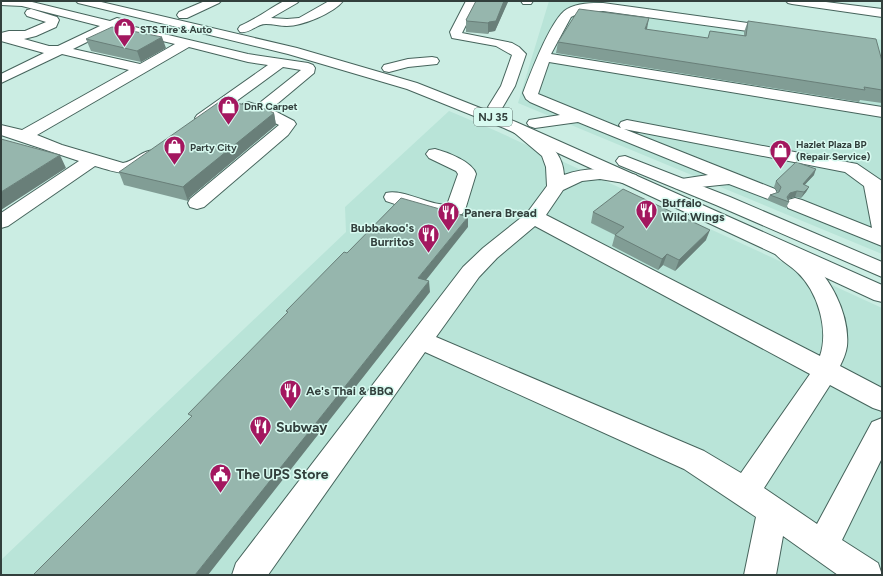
<svg xmlns="http://www.w3.org/2000/svg" width="883" height="576" font-family="Figtree,sans-serif">
	<style>
		.built { fill: #b9e4d8 }
		.lines { fill: none; stroke-linecap: round; stroke-linejoin: round }
		.minor-casing { stroke: #46645c; stroke-width: 2 }
		.highway-casing { stroke: #46645c; stroke-width: 2 }
		.minor { fill: #fff; fill-rule: evenodd }
		.highway { fill: #fff; fill-rule: evenodd }
		.wall { fill: #819d95 }
		.shaded-wall { fill: #697f79 }
		.building { fill: #96b6ad; stroke: #697f79 }
		.labels { text-anchor: middle; dominant-baseline: central; stroke-width: 3; stroke-linejoin: round; paint-order: stroke }
		.far-poi-label { font-size: 10px; font-weight: bold; fill: #323f3c; stroke: #d8faf0; text-anchor: start }
		.shield { fill: #d8faf0; stroke: #647772; stroke-width: 1 }
		.shield-label { font-size: 11px; font-weight: bold; fill: #323f3c }
		.poi-label { font-size: 12px; font-weight: bold; fill: #323f3c; stroke: #d8faf0; text-anchor: start }
		.near-poi-label { font-size: 14px; font-weight: bold; fill: #323f3c; stroke: #d8faf0; text-anchor: start }
	</style>
	<rect width="100%" height="100%" fill="#cbede3"/>
	<path class="built" d="M549,1H592L882,40V254L518,103Z
		M449,111L494,130L882,308V575H1V560L346,232L345,207Z"/>
	<g class="lines">
		<defs>
			<path id="minor" d="M1,1H28L110,21L117,18L121,19L123,22L122,24L248,54L308,63L313,65L315,68L314,73L271,109L294,121L296,124L288,135L204,207L197,209L190,207L188,203L190,199L279,125L255,113L243,110L240,107L243,104L248,102L257,105L301,70L283,67L209,121L203,123L197,121L195,118L197,115L268,65L248,62L189,47L37,135L62,145L123,163C136,161 143,148 157,151L160,155C156,160 152,162 147,165C128,178 116,172 95,166L8,226L1,228V213L79,161L1,135V125L22,130L129,70L62,54L1,83V74L44,53L1,41V33L9,31H25L46,22L27,16L25,13L27,10L31,9L57,17L59,20L56,27L36,36L24,39L49,46H58L100,26L22,6L1,5ZM113,29L175,44L140,64L73,49Z
				M205,1H221L219,3L187,18H179L177,15L179,12Z
				M284,1H299L297,3L271,18L287,19L299,18L329,1H343C334,13 302,26 287,26C280,26 273,24 266,24C256,24 250,34 240,32L238,29L240,26C256,19 269,9 284,1Z
				M466,1H478L462,33L512,43L519,47L526,54L515,86L501,110L496,112L491,110L488,107L501,86L512,55L496,46L452,38L450,32Z
				M521,1H533L531,4H523Z
				M786,1H818L882,9V17L792,4L788,3Z
				M603,3L776,27L780,28L782,31L780,34L776,35L603,11L581,12L571,17L551,54L882,107V117L549,62L538,94L621,128L619,125L621,122L627,120L857,164L882,181V246L788,208L786,204L788,200L795,198L802,200L872,228L864,186L845,172L624,129L775,189L777,193L775,197L768,199L729,184L681,189L675,188L672,184L675,180L708,175L578,122L535,128L529,126L527,123L529,120L560,115L530,102L526,99L523,93C530,75 551,18 567,9C578,3 591,3 603,3Z
				M432,57L437,58L439,61L437,64L408,67L389,72L384,71L382,68L384,65L408,59Z
				M518,124C525,126 531,131 537,135C552,145 563,156 564,175C589,166 612,169 636,175L639,179L636,183L630,184L600,179L582,181L563,190L546,215L820,356C829,330 818,292 798,273C790,265 779,260 773,251L776,246C787,243 794,248 803,255C829,273 850,314 847,346C846,353 843,360 840,366L882,388V411L873,408L830,385L764,488L817,524L872,422L882,418V458L842,540L878,563L882,575H838L783,536L776,575H744L756,517L684,469L425,352L268,575H232L236,563L463,267L483,248L527,213L547,186L546,167L542,156L510,129L512,126ZM535,226L810,374L741,473L704,451L436,337L479,277L497,258Z
				M435,149C447,152 473,162 476,174L465,210L462,214C435,221 411,209 386,201L384,197L386,193C404,189 428,205 447,205L458,174L456,171L429,158L426,154L429,150Z"/>
			<path id="highway" d="M76,1H97L297,48L417,83L516,122L882,285V302L874,300L504,128L407,89L288,54L78,3Z
				M625,156L730,197L882,262V277L716,205L619,165L616,161L619,157Z"/>
		</defs>
		<use href="#minor" class="minor-casing"/>
		<use href="#highway" class="highway-casing"/>
		<use href="#minor" class="minor"/>
		<use href="#highway" class="highway"/>
	</g>
	<path class="wall" d="M476,1H508L495,31L489,32L488,34L466,32V20Z
		M748,21L882,61V103L860,100L859,102L556,53L558,42L708,38L710,31L744,36V32Z
		M86,39L166,48L141,62L91,51Z
		M274,113L276,125L189,198L188,201L124,185L119,172Z
		M814,175L804,185L809,187L806,192L801,198L795,197L788,198L789,202L786,208L767,200L770,195L778,192L774,187L776,181Z
		M593,212L706,240L675,271L663,265L658,270L612,246L615,235L591,223Z"/>
	<path class="shaded-wall" d="M504,1H508V2L495,31L489,32L488,34V23Z
		M649,18L647,29H645Z
		M162,37L166,48L141,62L137,51Z
		M274,113L276,125L189,198L188,201L183,187L185,185Z
		M60,155L66,168L1,210V192Z
		M816,169L814,175L800,190L803,184Z
		M809,187L806,192L801,198L804,192Z
		M797,191L795,197L788,199L786,201L790,193Z
		M468,217V227L419,289L418,278Z
		M710,230L706,240L675,271L679,260Z
		M667,254L663,265L658,270L662,259Z
		M429,281L430,292L208,575H195Z"/>
	<path class="building" d="M476,1H504L496,21L489,22L488,23L467,21L466,20Z
		M579,9L649,18L645,29L708,38L710,31L746,36L748,21L876,39L882,61V90L864,87L865,90L558,42Z
		M112,27L162,37L137,51L86,39Z
		M222,100L265,109L274,113L185,185L183,187L119,172Z
		M1,139L60,155L1,192Z
		M796,162L816,169L803,184L809,187L804,192L797,191L790,193L787,197L789,202L770,195L779,192L781,187L776,181Z
		M623,189L710,230L679,260L667,254L662,259L615,235L624,227L593,212Z
		M401,198L468,217L418,278L429,281L195,575H33L192,416L188,414L288,312L286,311L344,252L347,253Z"/>
	<defs>
		<symbol id="shop-pin" viewBox="-11 -11 22 30"><path d="M0 17L-7.5 6A9.5 9.5 0 1 1 7.5 6Z" fill="#a3175f" stroke="#d8faf0"/><path d="M-5-2.5h2.3a2.7 3.5 0 0 1 5.4 0H5L5.5 6h-11ZM-1.5-2.5h3a1.5 2.3 0 0 0-3 0Z" fill="#fff"/></symbol>
		<symbol id="restaurant-pin" viewBox="-11 -11 22 30"><path d="M0 17L-7.5 6A9.5 9.5 0 1 1 7.5 6Z" fill="#a3175f" stroke="#d8faf0"/><path d="M-5-6h1v4h1v-4h1v4h1v-4h1v5L-1.5 .5V6h-2V.5L-5-1ZM5-6V6H3V1.5H1.5Q1.5-4 5-6Z" fill="#fff"/></symbol>
		<symbol id="civic-pin" viewBox="-11 -11 22 30"><path d="M0 17L-7.5 6A9.5 9.5 0 1 1 7.5 6Z" fill="#a3175f" stroke="#d8faf0"/><path d="M-.6-6.5H3V-4.5H.6V-3L4-1V1h2V6H-6V1h2V-1L-.6-3ZM-1.2 2.5V6h2.4V2.5Z" fill="#fff"/></symbol>
	</defs>
	<g fill-rule="evenodd">
		<use href="#shop-pin" x="112" y="16" width="25" height="34"/>
		<use href="#shop-pin" x="216" y="94" width="25" height="34"/>
		<use href="#shop-pin" x="162" y="134" width="25" height="34"/>
		<use href="#shop-pin" x="768" y="138" width="25" height="34"/>
		<use href="#restaurant-pin" x="634" y="198" width="25" height="34"/>
		<use href="#restaurant-pin" x="436" y="200" width="25" height="34"/>
		<use href="#restaurant-pin" x="416" y="222" width="25" height="34"/>
		<use href="#restaurant-pin" x="278" y="378" width="25" height="34"/>
		<use href="#restaurant-pin" x="248" y="414" width="25" height="34"/>
		<use href="#civic-pin" x="208" y="462" width="25" height="34"/>
	</g>
	<g class="labels">
		<g class="far-poi-label">
			<text x="140" y="29">STS Tire &amp; Auto</text>
			<text x="244" y="106">DnR Carpet</text>
			<text x="796" y="144">Hazlet Plaza BP<tspan x="796" dy="12">(Repair Service)</tspan></text>
			<text x="190" y="147">Party City</text>
		</g>
		<rect class="shield" x="474" y="108" width="38" height="18" rx="3"/>
		<g class="shield-label">
			<text x="493" y="117">NJ 35</text>
		</g>
		<g class="poi-label">
			<text x="662" y="203">Buffalo<tspan x="662" dy="14">Wild Wings</tspan></text>
			<text x="464" y="213">Panera Bread</text>
			<text x="414" y="228" text-anchor="end">Bubbakoo's<tspan x="414" dy="14">Burritos</tspan></text>
			<text x="306" y="391">Ae's Thai &amp; BBQ</text>
		</g>
		<g class="near-poi-label">
			<text x="276" y="427">Subway</text>
			<text x="236" y="474">The UPS Store</text>
		</g>
	</g>
	<rect width="883" height="576" fill="none" stroke="#323f3c" stroke-width="4"/>
</svg>
